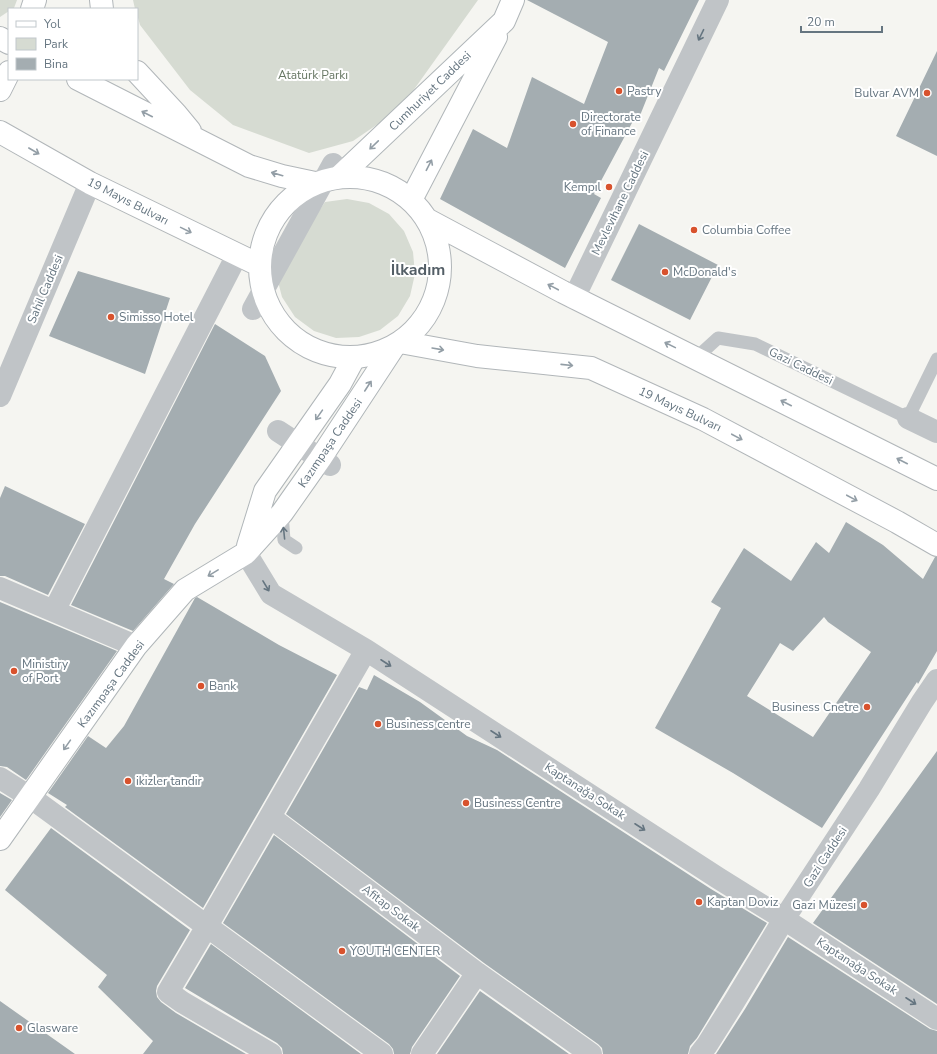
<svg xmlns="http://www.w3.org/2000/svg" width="937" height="1054" viewBox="0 0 937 1054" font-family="'Nunito Sans',sans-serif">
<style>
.green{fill:#d6dbd2}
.building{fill:#a4adb1;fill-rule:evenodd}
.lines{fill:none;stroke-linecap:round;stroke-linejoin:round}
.secondary-casing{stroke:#b0b6b9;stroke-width:24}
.primary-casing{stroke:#b1b6b9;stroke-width:24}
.lane{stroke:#c0c4c7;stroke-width:13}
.street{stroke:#c0c4c7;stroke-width:22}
.secondary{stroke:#fff;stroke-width:22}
.primary{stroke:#fff;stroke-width:22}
.oneway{stroke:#657580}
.oneway2{stroke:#939ea6}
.poi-dot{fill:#d8522d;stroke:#fff;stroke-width:1.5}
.labels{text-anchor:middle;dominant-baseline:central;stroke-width:4;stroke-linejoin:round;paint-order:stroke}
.park-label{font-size:12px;fill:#687864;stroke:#fff}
.street-label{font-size:12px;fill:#657580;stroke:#fff}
.poi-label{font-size:12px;fill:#657580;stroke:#fff;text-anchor:start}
.district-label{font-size:16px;font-weight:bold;fill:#535e66;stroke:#fff}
</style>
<rect width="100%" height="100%" fill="#f5f5f1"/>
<path class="green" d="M0 0H17L14 8 9 9V11L0 17Z
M133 0H478L400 109 353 141 309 153 233 125 190 90 140 25 137 14V9H135Z
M347 199 369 203 389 214 404 231 413 252 415 274 410 296 398 316 380 330 359 337 336 338 314 331 295 317 282 297 276 274 325 202Z"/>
<path class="building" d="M527 0H699L664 71 659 68 637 123 633 121 594 194 601 198 565 268 440 199 473 129 507 148 532 77 584 104 608 42Z
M937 51V156L896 136Z
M639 224 718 265 690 320 611 280Z
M78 271 170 298 145 374 49 336Z
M215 324 265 356 281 391 195 524 164 579 174 584 133 631 71 605Z
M5 486 85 524 48 595 5 576H0V498Z
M846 522 883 545 923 579 935 557H937V651L918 684 917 682 822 828 733 773 655 728 721 608 711 602 744 548 791 581 816 542 829 553ZM824 617 828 622 871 652 813 737 747 696 780 643 793 651Z
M197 597 279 645 337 675 203 908 65 807 67 805 48 793 88 736 106 748 124 726 195 598Z
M0 602 117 651 26 780 7 767 0 766Z
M374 675 420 702 467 736 497 750 711 889 767 923 723 995 697 1038 690 1046 688 1054H603L602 1048 598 1044 484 963 286 814 359 687 367 690Z
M937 751V1004L813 923Z
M0 793 12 800 0 817Z
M51 828 190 930 157 986 156 991 157 997 161 1002 176 1013 246 1054H143L153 1041 98 987 107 975 5 890Z
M274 835 460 976 412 1047 410 1054H394L393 1049 389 1044 223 923Z
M788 937 930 1029 937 1031V1054H716L745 1009Z
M211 944 361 1054H283L282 1048 277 1043 185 988Z
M480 991 569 1054H437Z
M0 1001 75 1054H0Z"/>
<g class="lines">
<g class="secondary-casing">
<path id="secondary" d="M339 177 504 21 513 0
M411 200 496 37
M248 546 265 491 340 384 354 358
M0 839 136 646 185 590 246 553 282 513 320 459 393 348"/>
</g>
<g class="primary-casing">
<path id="primary" d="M101 0 102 9
M32 9 35 0
M0 38 9 43
M137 72 176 114 190 131
M78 79 249 166 282 176 315 183
M0 90 9 72
M0 132 90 183 259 265
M260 267a90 90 0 1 1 180 0a90 90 0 1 1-180 0Z
M428 220 563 292 937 479
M400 342 477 356 591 368 703 419 897 522 937 545"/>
</g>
<path class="lane" d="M696 358 718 338 755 344 908 418 937 359
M282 513 284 540 296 548"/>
<path class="street" d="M574 298 718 0
M253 309 333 164
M0 396 90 183
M908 418 937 432
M278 431 330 465
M246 553 271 594 366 650 718 878 784 919 937 1019
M0 588 136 646
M54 611 237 255
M0 778 30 797 382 1054
M270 817 477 973 591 1054
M271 1054 182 1002 168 992 207 926 366 650
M422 1054 477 973
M700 1054 707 1045 734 1002 784 919 869 789 922 702 937 680"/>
<use href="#secondary" class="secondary"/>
<use href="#primary" class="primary"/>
</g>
<defs><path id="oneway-shaft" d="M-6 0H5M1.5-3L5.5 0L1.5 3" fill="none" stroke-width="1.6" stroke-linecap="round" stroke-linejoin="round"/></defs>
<g class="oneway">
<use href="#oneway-shaft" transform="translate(701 35) rotate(116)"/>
<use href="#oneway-shaft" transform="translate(284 533) rotate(-96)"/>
<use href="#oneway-shaft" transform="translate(266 586) rotate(59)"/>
<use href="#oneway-shaft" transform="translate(386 663) rotate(33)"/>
<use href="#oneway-shaft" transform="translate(496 734) rotate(33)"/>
<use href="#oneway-shaft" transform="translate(640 827) rotate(33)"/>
<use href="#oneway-shaft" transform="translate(911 1001) rotate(33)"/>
</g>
<g class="oneway2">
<use href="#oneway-shaft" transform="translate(147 114) rotate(-153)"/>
<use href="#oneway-shaft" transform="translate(374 145) rotate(136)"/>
<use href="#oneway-shaft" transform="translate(34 151) rotate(30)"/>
<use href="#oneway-shaft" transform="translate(429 165) rotate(-63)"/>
<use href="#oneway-shaft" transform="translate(277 174) rotate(-164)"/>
<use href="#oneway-shaft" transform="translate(186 230) rotate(26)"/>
<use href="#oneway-shaft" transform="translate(553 287) rotate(-152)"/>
<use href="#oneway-shaft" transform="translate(670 345) rotate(-154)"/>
<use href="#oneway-shaft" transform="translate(438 349) rotate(10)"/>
<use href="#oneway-shaft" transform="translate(567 365) rotate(6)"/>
<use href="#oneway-shaft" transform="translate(368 386) rotate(-57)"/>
<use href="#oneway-shaft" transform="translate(786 403) rotate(-153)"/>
<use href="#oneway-shaft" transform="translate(319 415) rotate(125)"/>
<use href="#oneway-shaft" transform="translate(737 437) rotate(28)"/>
<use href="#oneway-shaft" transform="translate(902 461) rotate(-153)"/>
<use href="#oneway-shaft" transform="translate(852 498) rotate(28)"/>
<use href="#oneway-shaft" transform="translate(213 573) rotate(149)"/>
<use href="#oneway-shaft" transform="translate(67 745) rotate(125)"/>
</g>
<g class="poi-dot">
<circle cx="619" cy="91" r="4"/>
<circle cx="927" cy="93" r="4"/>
<circle cx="573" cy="124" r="4"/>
<circle cx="609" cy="187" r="4"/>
<circle cx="694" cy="230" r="4"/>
<circle cx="665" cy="272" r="4"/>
<circle cx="111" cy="317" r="4"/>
<circle cx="14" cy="671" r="4"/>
<circle cx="201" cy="686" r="4"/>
<circle cx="867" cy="707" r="4"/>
<circle cx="378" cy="724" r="4"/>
<circle cx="128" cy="781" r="4"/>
<circle cx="466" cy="803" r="4"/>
<circle cx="699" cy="902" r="4"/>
<circle cx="864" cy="905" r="4"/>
<circle cx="342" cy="951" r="4"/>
<circle cx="19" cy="1028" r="4"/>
</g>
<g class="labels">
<g class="park-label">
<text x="313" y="75">Atatürk Parkı</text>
</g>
<g class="street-label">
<text transform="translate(430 91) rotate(-44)">Cumhuriyet Caddesi</text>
<text transform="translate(128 201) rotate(27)">19 Mayıs Bulvarı</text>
<text transform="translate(620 203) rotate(-64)">Mevlevihane Caddesi</text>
<text transform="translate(45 289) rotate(-67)">Sahil Caddesi</text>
<text transform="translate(801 366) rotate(26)">Gazi Caddesi</text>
<text transform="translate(680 409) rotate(25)">19 Mayıs Bulvarı</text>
<text transform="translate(330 443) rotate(-56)">Kazımpaşa Caddesi</text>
<text transform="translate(111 684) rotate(-54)">Kazımpaşa Caddesi</text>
<text transform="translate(585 791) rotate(33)">Kaptanağa Sokak</text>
<text transform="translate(825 857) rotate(-57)">Gazi Caddesi</text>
<text transform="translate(391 908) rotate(37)">Afitap Sokak</text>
<text transform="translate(857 966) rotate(33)">Kaptanağa Sokak</text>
</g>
<g class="poi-label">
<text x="627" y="91">Pastry</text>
<text x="919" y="93" text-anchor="end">Bulvar AVM</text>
<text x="581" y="117">Directorate<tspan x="581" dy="14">of Finance</tspan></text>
<text x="601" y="187" text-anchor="end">Kempıl</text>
<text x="702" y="230">Columbia Coffee</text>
<text x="673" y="272">McDonald's</text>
<text x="119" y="317">Simisso Hotel</text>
<text x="22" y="664">Ministiry<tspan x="22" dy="14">of Port</tspan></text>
<text x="209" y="686">Bank</text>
<text x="859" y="707" text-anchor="end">Business Cnetre</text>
<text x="386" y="724">Business centre</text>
<text x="136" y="781">ikizler tandir</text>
<text x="474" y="803">Business Centre</text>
<text x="707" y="902">Kaptan Doviz</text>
<text x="856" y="905" text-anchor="end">Gazi Müzesi</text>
<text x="350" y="951">YOUTH CENTER</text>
<text x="27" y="1028">Glasware</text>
</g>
<g class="district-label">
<text x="418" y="270">İlkadım</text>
</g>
</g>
<rect x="8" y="8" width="130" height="72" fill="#ffffff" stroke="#c1c8cc"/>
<rect x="16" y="21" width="20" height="6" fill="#ffffff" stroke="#c1c8cc"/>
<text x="44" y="28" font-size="12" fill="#657580">Yol</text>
<rect x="16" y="38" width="20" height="12" fill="#d6dbd2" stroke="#c1c8cc"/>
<text x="44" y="48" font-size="12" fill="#657580">Park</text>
<rect x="16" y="58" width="20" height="12" fill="#a4adb1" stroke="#c1c8cc"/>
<text x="44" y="68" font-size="12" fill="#657580">Bina</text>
<path d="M801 26v6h81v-6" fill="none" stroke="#657580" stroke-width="2"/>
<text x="807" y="26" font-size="12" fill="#657580" stroke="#ffffff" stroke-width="3" paint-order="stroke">20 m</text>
</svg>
